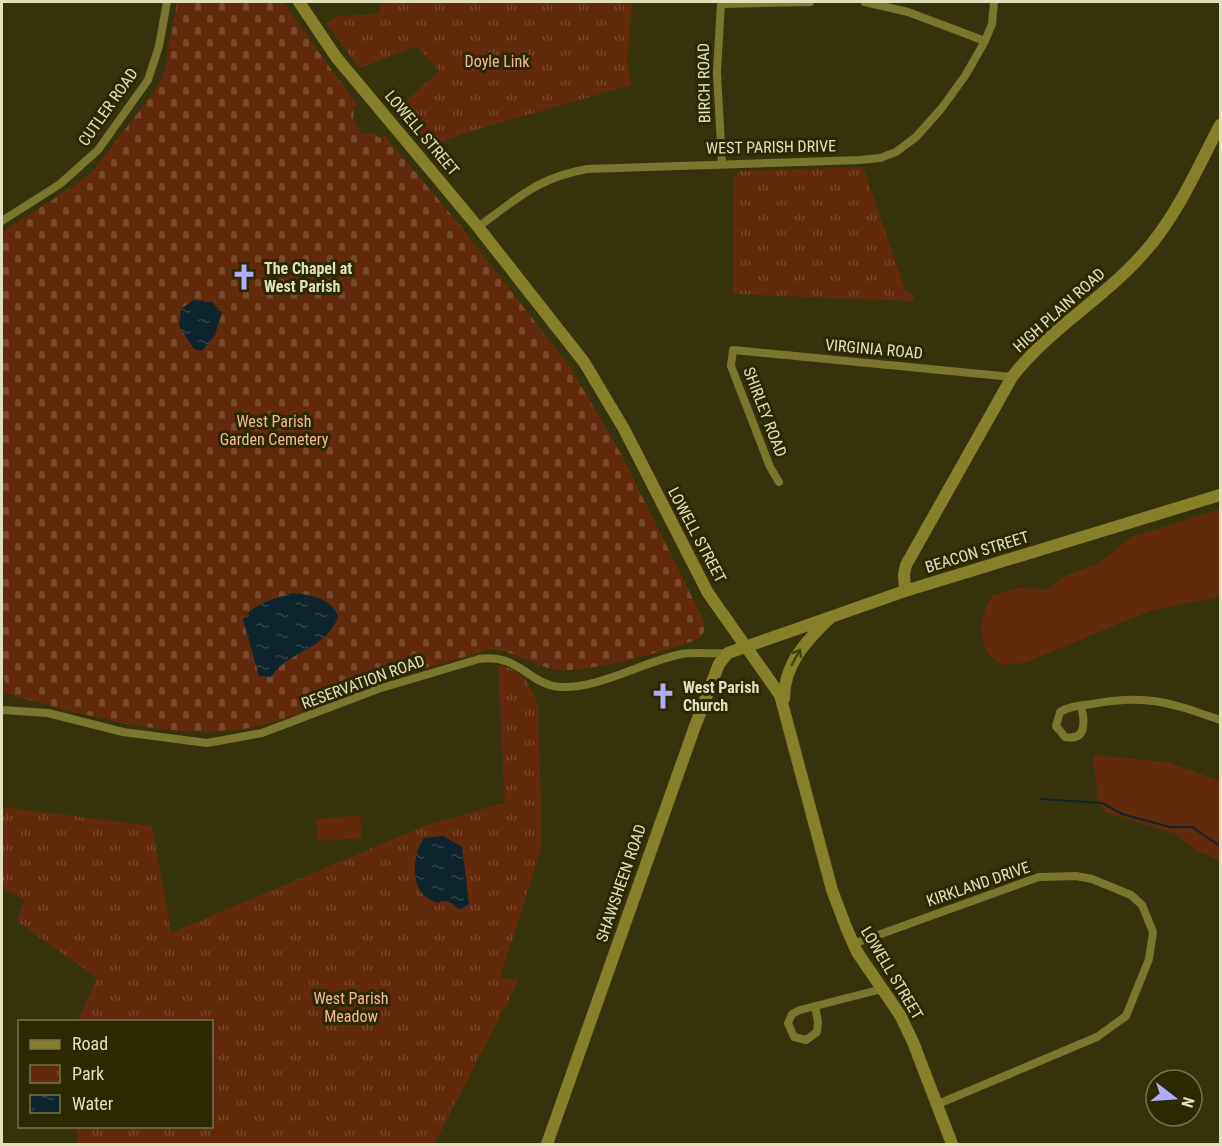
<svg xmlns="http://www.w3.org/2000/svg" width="1222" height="1146" viewBox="0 0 1222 1146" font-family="'Roboto Condensed',sans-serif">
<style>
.grass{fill:#622a0a}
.cemetery{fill:url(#cemetery-stones)}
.park{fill:url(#park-tufts)}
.water{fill:url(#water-ripples)}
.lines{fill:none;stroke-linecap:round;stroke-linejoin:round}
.stream{stroke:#0d242d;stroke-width:2}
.street{stroke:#7b762d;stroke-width:8}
.secondary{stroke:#86802a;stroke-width:12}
.oneway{stroke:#423f0c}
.labels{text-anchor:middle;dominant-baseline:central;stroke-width:6;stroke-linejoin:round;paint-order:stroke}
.park-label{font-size:16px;fill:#f4b89c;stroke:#2c2902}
.street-label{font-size:16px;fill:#e1e0bc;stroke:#2c2902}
.poi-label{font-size:16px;font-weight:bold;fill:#e1e0bc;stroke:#2c2902;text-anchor:start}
</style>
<defs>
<pattern id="cemetery-stones" width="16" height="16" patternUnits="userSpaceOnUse" patternTransform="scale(1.5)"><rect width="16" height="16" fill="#622a0a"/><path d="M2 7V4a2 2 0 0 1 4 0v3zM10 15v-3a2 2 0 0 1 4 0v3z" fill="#78492c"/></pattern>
<pattern id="park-tufts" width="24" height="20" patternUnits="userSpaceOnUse" patternTransform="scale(1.5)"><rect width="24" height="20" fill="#622a0a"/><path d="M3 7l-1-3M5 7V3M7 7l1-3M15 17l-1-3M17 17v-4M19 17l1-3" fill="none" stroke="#78492c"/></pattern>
<pattern id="water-ripples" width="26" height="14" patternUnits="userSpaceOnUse" patternTransform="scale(1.5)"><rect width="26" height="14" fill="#0d242d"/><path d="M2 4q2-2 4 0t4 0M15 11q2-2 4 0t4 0" fill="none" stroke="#30444a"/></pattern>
</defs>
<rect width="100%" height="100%" fill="#36330c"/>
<path class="grass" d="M1220 509V597L1152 610 1024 663 1001 665 986 651C979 632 981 613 992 596L1018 588 1050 589 1064 576 1098 564 1132 537Z
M1093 755 1167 762 1220 781V861L1196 850 1176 834 1104 812 1098 801Z
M360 815 362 838 318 841 316 819Z"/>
<path class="cemetery" d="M177 2H283L357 105 354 107 353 122 363 135 372 133 380 138 384 135 459 224 570 367 621 454 704 621V632L699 638C675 650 576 676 552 669 530 664 514 651 491 649 452 661 412 671 373 685 327 701 284 724 235 730 161 739 73 712 2 692L5 684 2 668V232L83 180 94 170 159 85 165 69Z"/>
<path class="park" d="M379 2H632L627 62 631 85 464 133 428 148 395 111 439 71 417 46 359 68 326 23 340 16 380 14Z
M863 167 905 290 914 296 913 301 733 294V180L740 171Z
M498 665 513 669 526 679 538 704 542 845 500 978 519 980 434 1144H78L77 1127 212 1126V1022L78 1021 97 978 17 921 25 900 2 888V807L152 826 171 933 427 825 505 803Z"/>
<path class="water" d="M193 300 212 302 222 313 215 335 202 351 194 349 179 326 181 309Z
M293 593C311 595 332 598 338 617 325 651 290 649 271 677L259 676 243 620C255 602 274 599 293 593Z
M443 836 462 847 469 904 462 909 457 908C451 901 445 899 437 903 432 900 424 897 421 892 411 877 414 852 424 838Z"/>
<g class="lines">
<path class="stream" d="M1041 799 1102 803 1122 814 1170 827H1192L1220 846"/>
<path class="street" d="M721 2 717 73 722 163
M865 2 908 12 985 41
M721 4 810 2
M2 221 60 184 98 150 148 80 159 46 167 2
M478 227C518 198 537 178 587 169L860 160 880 158 896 152 916 137 941 109 965 76 985 41 992 24 994 2
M779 482 770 467 731 366 733 350 1012 377
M1081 706C1085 721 1087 741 1065 737L1056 726 1060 712C1069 706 1082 705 1092 704 1147 694 1169 702 1220 720
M2 710 48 713 123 732 207 743 262 733 378 689 479 659C519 653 529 685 560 687 599 689 644 661 682 654 696 652 713 654 728 653
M853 944 1039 877 1076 876 1092 879 1131 895 1142 905 1153 932 1149 959 1126 1016 1097 1037 938 1104
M815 1006 818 1022 817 1032 806 1040 794 1037 788 1023 792 1014 800 1010 882 989"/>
<path class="secondary" d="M299 2 336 57 478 227 584 362 624 429 708 593 780 695 832 890 846 927 857 952 900 1015 913 1042 952 1144
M905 591 904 574 906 565 1012 377C1049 329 1102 300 1142 255 1176 218 1197 169 1220 125
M784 699C784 664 806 641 830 618
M547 1144 695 726 719 664 728 653 905 591 1220 495"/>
</g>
<defs><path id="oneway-shaft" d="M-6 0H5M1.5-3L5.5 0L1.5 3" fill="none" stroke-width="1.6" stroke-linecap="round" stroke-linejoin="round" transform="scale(1.5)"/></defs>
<use class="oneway" href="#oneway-shaft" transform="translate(796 657) rotate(-62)"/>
<defs>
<g id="church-bare" transform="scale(2.07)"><path d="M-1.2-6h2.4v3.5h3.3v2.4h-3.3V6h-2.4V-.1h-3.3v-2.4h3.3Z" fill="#b1adfa" stroke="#2c2902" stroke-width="2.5" paint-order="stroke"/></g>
</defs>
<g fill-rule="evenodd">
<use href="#church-bare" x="244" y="277"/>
<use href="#church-bare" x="663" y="696"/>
</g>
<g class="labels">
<g class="park-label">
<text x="497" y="61">Doyle Link</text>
<text x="274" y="421">West Parish<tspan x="274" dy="18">Garden Cemetery</tspan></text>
<text x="351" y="998">West Parish<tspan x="351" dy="18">Meadow</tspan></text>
</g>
<g class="street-label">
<text transform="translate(704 83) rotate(-91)">BIRCH ROAD</text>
<text transform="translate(108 107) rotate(-55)">CUTLER ROAD</text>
<text transform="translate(422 133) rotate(50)">LOWELL STREET</text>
<text transform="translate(771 147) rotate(-1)">WEST PARISH DRIVE</text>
<text transform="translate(1059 310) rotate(-42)">HIGH PLAIN ROAD</text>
<text transform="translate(874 349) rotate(5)">VIRGINIA ROAD</text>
<text transform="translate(765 412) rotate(69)">SHIRLEY ROAD</text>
<text transform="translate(697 535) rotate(62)">LOWELL STREET</text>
<text transform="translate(977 552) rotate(-17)">BEACON STREET</text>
<text transform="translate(363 682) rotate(-20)">RESERVATION ROAD</text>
<text transform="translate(621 883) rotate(-71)">SHAWSHEEN ROAD</text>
<text transform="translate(978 884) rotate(-19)">KIRKLAND DRIVE</text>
<text transform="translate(892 973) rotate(59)">LOWELL STREET</text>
</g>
<g class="poi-label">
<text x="264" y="268">The Chapel at<tspan x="264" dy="18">West Parish</tspan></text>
<text x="683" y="687">West Parish<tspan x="683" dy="18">Church</tspan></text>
</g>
</g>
<rect width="1222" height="1146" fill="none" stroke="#e1e0bc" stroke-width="6"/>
<rect x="18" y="1020" width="195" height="108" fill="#2c2902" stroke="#74724c" stroke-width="1.5"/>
<rect x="30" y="1040" width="30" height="9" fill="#86802a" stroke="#74724c" stroke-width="1.5"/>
<text x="72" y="1050" font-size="18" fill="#e1e0bc">Road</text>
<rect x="30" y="1065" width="30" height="18" fill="url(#park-tufts)" stroke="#74724c" stroke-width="1.5"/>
<text x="72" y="1080" font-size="18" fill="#e1e0bc">Park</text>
<rect x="30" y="1095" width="30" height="18" fill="url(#water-ripples)" stroke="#74724c" stroke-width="1.5"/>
<text x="72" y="1110" font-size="18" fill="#e1e0bc">Water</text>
<g transform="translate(1174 1098) rotate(107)"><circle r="28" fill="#2c2902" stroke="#74724c" stroke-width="1.5"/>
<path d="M0-4.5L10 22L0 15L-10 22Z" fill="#b1adfa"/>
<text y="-9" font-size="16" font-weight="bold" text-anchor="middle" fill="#e1e0bc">N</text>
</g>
</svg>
